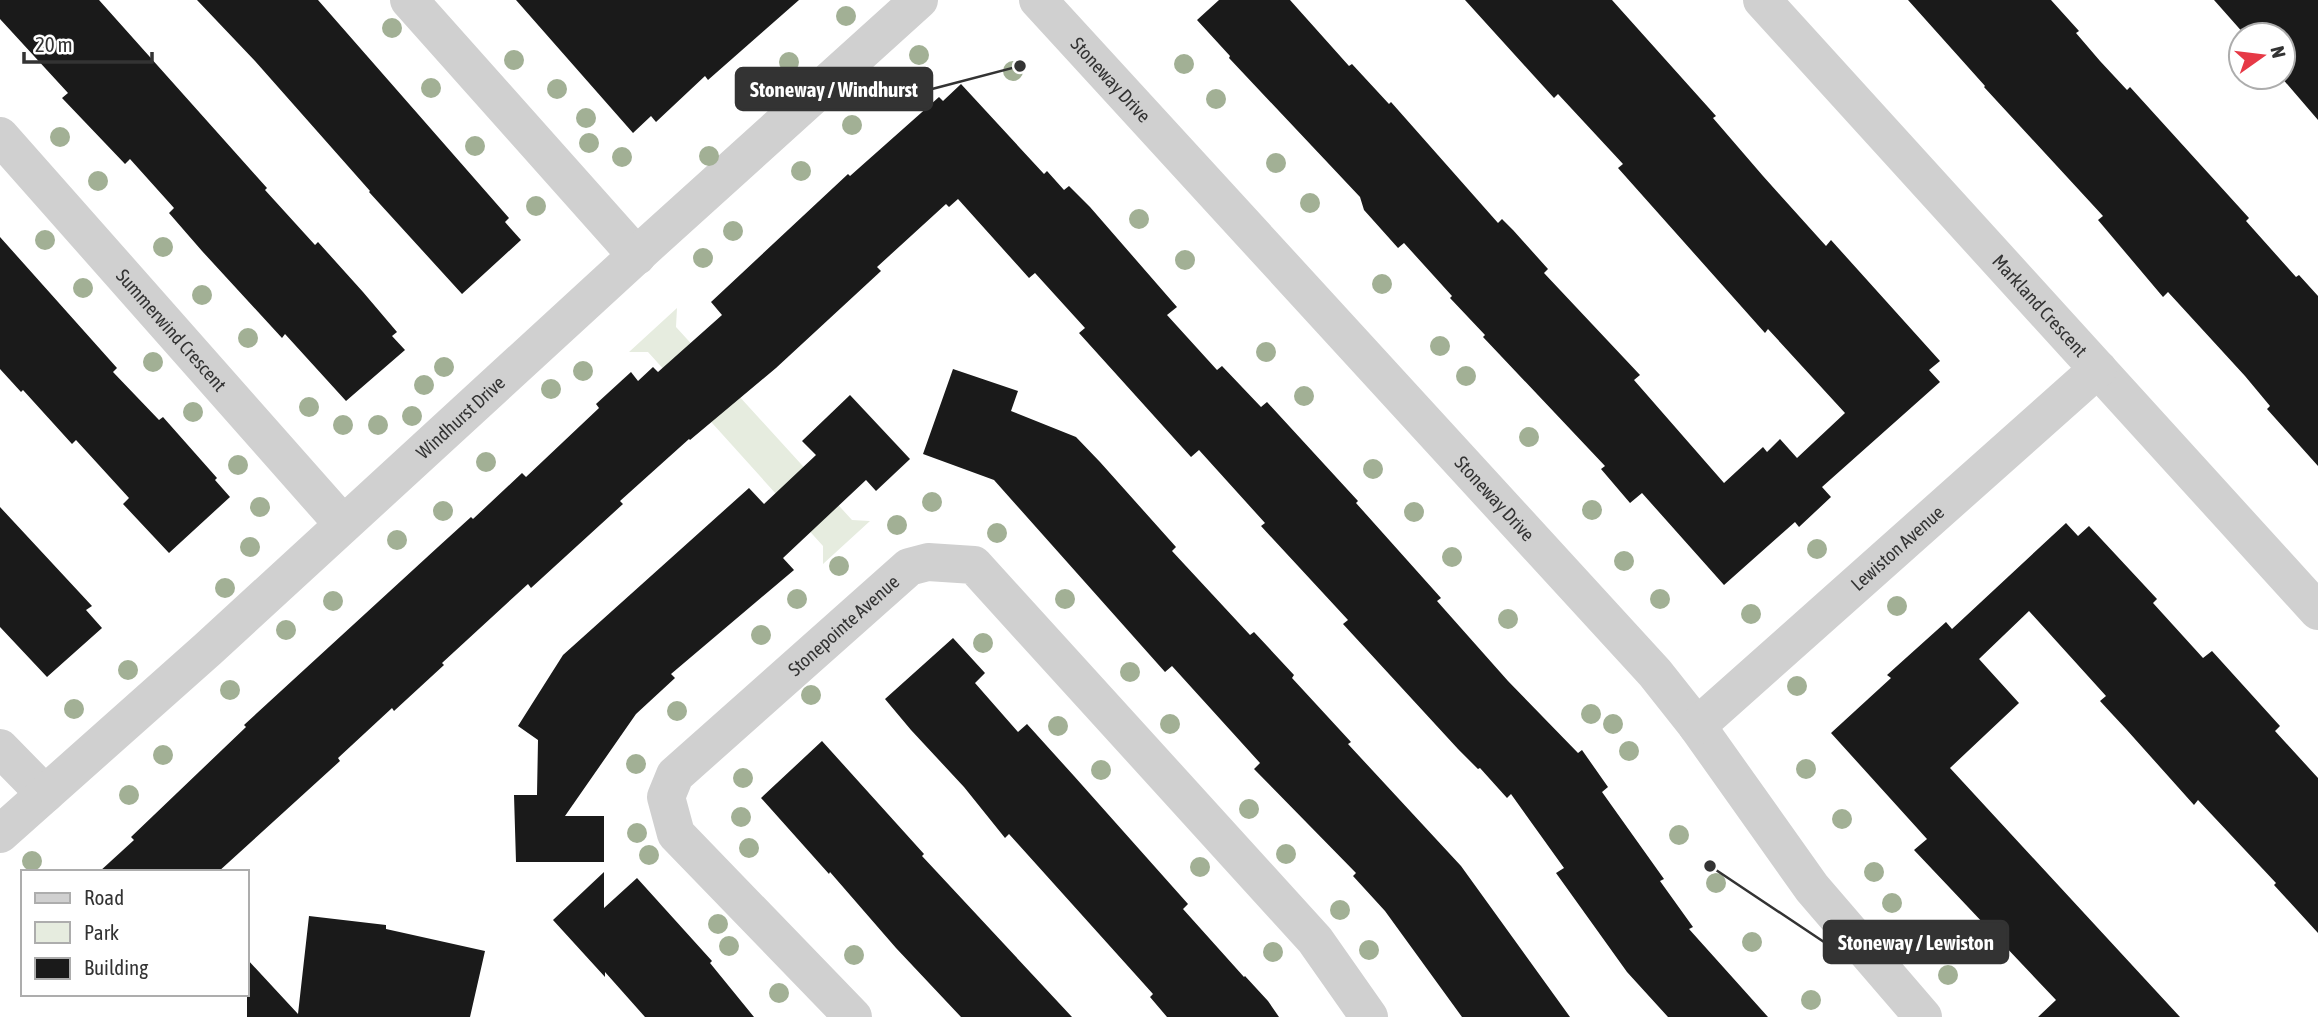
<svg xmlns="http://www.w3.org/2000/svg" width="2318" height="1017" viewBox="0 0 2318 1017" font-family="'Asap Condensed',sans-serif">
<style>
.green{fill:#e6ecdf}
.building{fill:#1a1a1a}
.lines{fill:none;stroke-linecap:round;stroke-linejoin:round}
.minor{stroke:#d0d0d0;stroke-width:38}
.tree{fill:#a2b095}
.labels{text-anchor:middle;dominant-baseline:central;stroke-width:7;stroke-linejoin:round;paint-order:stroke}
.street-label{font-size:19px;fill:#333;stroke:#fff}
.leader{fill:none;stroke:#333;stroke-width:2.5}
.callout-dot{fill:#333;stroke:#fff;stroke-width:2.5}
.callout{fill:#333;stroke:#333;stroke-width:2.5}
.callout-label{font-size:21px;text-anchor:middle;font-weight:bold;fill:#fff}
</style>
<rect width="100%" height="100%" fill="#fff"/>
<path class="green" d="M677 308 676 327 852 520 870 521 823 564V546L648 352H629Z"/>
<path class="building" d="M0 0H99L267 188 265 190 315 245 318 242 363 292 397 332 392 336 405 350 346 401 285 334 282 338 202 251 169 213 174 208 130 159 125 164 62 98 68 93 0 19Z
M197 0H318L509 218 505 222 521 240 462 294 369 192 370 191 255 61Z
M516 0H799L708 80 705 76 656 122 651 116 633 133Z
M1219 0H1290L1349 66 1352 64 1389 104 1391 102 1498 223 1502 219 1513 230 1548 269 1544 273 1640 375 1634 380 1724 483 1763 447 1767 452 1780 439 1797 458 1845 413 1768 329 1765 333 1618 168 1623 164 1558 94 1554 98 1465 0H1612L1716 116 1713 118 1763 176 1826 246 1831 240 1940 361 1929 370 1940 382 1822 487 1831 497 1799 527 1795 522 1724 585 1642 493 1630 503 1601 469 1605 466 1483 337 1485 335 1450 298 1452 296 1404 243 1398 248 1364 210 1360 197 1229 58 1230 56 1197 20Z
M1908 0H2051L2079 31 2076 33 2100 61 2127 90 2130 87 2249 218 2246 221 2296 277 2299 275 2318 296V466L2267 409 2270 406 2245 376 2168 292 2163 297 2098 220 2103 216 1984 87 1985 86Z
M2214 0H2318V120L2281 77H2283V35H2245Z
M961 84 1044 174 1047 171 1064 190 1069 186 1090 207 1177 307 1167 315 1217 370 1222 366 1261 407 1267 402 1358 501 1356 503 1441 598 1437 601 1508 681 1578 753 1582 750 1608 787 1602 792 1664 879 1660 881 1693 927 1689 929 1768 1017H1668L1627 972 1556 873 1564 868 1511 794 1507 798 1480 768 1478 769 1458 749 1343 624 1348 620 1261 526 1265 523 1199 450 1191 457 1079 333 1085 328 1035 273 1029 278 958 199 949 207 946 204 877 267 881 271 776 368 690 440 689 439 620 501 623 504 531 588 528 584 442 663 444 665 394 711 392 708 338 758 340 761 218 872H99L134 840 131 837 246 727 244 725 438 547 471 517 473 519 522 473 526 477 599 408 596 404 631 372 638 381 653 367 658 372 722 315 711 302 848 174 850 176 939 97 943 101Z
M0 237 117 368 113 372 159 420 163 417 217 478 215 480 230 497 169 553 123 504 129 498 76 440 72 444 23 390 21 392 0 369Z
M953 369 1018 391 1011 411 1076 437 1100 462 1176 547 1172 551 1250 635 1254 632 1294 675 1292 678 1351 742 1348 744 1461 866 1570 1017H1462L1385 911 1353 876 1356 873 1254 769 1260 763 1172 666 1165 672 994 480 923 454Z
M850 395 910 459 876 491 866 480 783 558 794 570 671 674 675 678 636 714 565 816H604V862H516L514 795H537L538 740 518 726 563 655 749 488 764 504 816 455 802 441Z
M0 507 92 606 86 610 102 628 47 677 0 627Z
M2066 523 2078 536 2089 526 2157 599 2153 603 2203 658 2212 651 2280 726 2275 731 2318 778V933L2274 885 2276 883 2198 800 2194 805 2126 729 2100 701 2106 696 2029 611 1979 659 2019 703 1950 768 2180 1017H2038L2056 1000 1914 850 1927 839 1831 733 1891 678 1887 675 1946 622 1952 629Z
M953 638 985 673 975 683 1018 732 1027 724 1074 776 1188 904 1183 909 1244 977 1245 976 1268 1001 1279 1017H1167L1150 997 1153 994 1009 834 1005 838 964 787 911 730 885 699Z
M822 741 924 854 922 856 1072 1017H961L896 948 830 872 829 874 761 798Z
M604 872V908L637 878 712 961 710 963 754 1017H645L605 972V977L553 920Z
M309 916 386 925V929L485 951 470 1017H247V959L298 1014Z"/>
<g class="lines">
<g class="minor">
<path d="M409 0 637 256"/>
<path id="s1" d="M1038 0 1655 673 1697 726 1812 888 1923 1017"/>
<path id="s2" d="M1762 0 2318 611"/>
<path id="s3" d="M0 136 343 524"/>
<path id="s4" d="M1697 726 2098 369"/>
<path d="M0 748 45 794"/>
<path id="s5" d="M0 834 208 649 649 244 919 0"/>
<path id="s6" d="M853 1017 676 834 666 797 675 775 909 567 928 562 974 565 1315 940 1369 1017"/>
</g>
</g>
<g class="tree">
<circle cx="846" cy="16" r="10"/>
<circle cx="392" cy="28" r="10"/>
<circle cx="919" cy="55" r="10"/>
<circle cx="514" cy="60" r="10"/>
<circle cx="789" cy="62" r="10"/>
<circle cx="1184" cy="64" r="10"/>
<circle cx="1013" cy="71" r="10"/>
<circle cx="431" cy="88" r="10"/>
<circle cx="557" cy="89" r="10"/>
<circle cx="1216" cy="99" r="10"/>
<circle cx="586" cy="118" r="10"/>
<circle cx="852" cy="125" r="10"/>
<circle cx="60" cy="137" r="10"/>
<circle cx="589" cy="143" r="10"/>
<circle cx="475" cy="146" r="10"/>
<circle cx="709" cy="156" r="10"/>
<circle cx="622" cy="157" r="10"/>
<circle cx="1276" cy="163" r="10"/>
<circle cx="801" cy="171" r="10"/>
<circle cx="98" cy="181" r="10"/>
<circle cx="1310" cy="203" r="10"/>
<circle cx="536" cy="206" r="10"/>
<circle cx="1139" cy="219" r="10"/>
<circle cx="733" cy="231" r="10"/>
<circle cx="45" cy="240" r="10"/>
<circle cx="163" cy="247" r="10"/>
<circle cx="703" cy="258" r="10"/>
<circle cx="1185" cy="260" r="10"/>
<circle cx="1382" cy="284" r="10"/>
<circle cx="83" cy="288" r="10"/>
<circle cx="202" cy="295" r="10"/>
<circle cx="248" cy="338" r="10"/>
<circle cx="1440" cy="346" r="10"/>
<circle cx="1266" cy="352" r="10"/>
<circle cx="153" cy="362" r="10"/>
<circle cx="444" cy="367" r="10"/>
<circle cx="583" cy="371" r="10"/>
<circle cx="1466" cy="376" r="10"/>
<circle cx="424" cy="385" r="10"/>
<circle cx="551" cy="389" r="10"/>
<circle cx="1304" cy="396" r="10"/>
<circle cx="309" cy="407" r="10"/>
<circle cx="193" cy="412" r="10"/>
<circle cx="412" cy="416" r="10"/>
<circle cx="343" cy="425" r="10"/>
<circle cx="378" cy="425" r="10"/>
<circle cx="1529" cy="437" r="10"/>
<circle cx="486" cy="462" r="10"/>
<circle cx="238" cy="465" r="10"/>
<circle cx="1373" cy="469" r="10"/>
<circle cx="932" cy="502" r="10"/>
<circle cx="260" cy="507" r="10"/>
<circle cx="1592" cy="510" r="10"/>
<circle cx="443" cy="511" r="10"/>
<circle cx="1414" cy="512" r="10"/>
<circle cx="897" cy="525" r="10"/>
<circle cx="997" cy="533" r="10"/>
<circle cx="397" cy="540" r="10"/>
<circle cx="250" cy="547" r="10"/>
<circle cx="1817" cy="549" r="10"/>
<circle cx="1452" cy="557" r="10"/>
<circle cx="1624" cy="561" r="10"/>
<circle cx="839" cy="566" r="10"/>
<circle cx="225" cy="588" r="10"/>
<circle cx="797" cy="599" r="10"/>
<circle cx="1065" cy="599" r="10"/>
<circle cx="1660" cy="599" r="10"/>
<circle cx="333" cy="601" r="10"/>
<circle cx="1897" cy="606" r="10"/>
<circle cx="1751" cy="614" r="10"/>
<circle cx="1508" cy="619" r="10"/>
<circle cx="286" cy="630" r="10"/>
<circle cx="761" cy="635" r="10"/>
<circle cx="983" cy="643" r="10"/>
<circle cx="128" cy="670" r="10"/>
<circle cx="1130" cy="672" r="10"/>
<circle cx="1797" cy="686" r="10"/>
<circle cx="230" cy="690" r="10"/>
<circle cx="811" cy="695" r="10"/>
<circle cx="74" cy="709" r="10"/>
<circle cx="677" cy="711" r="10"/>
<circle cx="1591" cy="714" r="10"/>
<circle cx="1170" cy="724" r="10"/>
<circle cx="1613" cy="724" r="10"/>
<circle cx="1058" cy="726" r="10"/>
<circle cx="1629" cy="751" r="10"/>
<circle cx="163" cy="755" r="10"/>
<circle cx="636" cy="764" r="10"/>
<circle cx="1806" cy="769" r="10"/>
<circle cx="1101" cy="770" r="10"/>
<circle cx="743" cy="778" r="10"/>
<circle cx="129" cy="795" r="10"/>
<circle cx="1249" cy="809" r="10"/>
<circle cx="741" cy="817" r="10"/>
<circle cx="1842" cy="819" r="10"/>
<circle cx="637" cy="833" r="10"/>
<circle cx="1679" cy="835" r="10"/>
<circle cx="749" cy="848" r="10"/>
<circle cx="1286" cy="854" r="10"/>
<circle cx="649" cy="855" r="10"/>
<circle cx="32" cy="861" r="10"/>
<circle cx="1200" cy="867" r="10"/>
<circle cx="1874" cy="872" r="10"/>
<circle cx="1716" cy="883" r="10"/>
<circle cx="1892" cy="903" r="10"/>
<circle cx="1340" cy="910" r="10"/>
<circle cx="718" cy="924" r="10"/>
<circle cx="1752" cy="942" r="10"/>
<circle cx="729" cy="946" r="10"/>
<circle cx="1369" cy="950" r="10"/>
<circle cx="1273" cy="952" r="10"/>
<circle cx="854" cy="955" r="10"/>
<circle cx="1948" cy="975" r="10"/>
<circle cx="779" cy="993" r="10"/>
<circle cx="1811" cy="1000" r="10"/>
</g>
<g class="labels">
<g class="street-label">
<text stroke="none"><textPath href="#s1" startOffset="108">Stoneway Drive</textPath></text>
<text stroke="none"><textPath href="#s2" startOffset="413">Markland Crescent</textPath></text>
<text stroke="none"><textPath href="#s3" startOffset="259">Summerwind Crescent</textPath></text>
<text stroke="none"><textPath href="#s5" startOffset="621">Windhurst Drive</textPath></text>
<text stroke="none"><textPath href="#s1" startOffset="676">Stoneway Drive</textPath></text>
<text stroke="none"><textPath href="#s4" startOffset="268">Lewiston Avenue</textPath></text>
<text stroke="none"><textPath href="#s6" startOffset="542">Stonepointe Avenue</textPath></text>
</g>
</g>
<path class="leader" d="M1020 66L932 89M1710 866L1824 942"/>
<g class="callout-dot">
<circle cx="1020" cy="66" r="7"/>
<circle cx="1710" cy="866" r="7"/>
</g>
<g class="callout">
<rect x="736" y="68" width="196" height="42" rx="7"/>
<rect x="1824" y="921" width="184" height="42" rx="7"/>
</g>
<g class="callout-label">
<text x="834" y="97">Stoneway / Windhurst</text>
<text x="1916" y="950">Stoneway / Lewiston</text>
</g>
<rect x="21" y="870" width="228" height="126" fill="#ffffff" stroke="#adadad" stroke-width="2"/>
<rect x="35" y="893" width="35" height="10" fill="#d0d0d0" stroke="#adadad" stroke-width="2"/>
<text x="84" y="905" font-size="21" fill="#333333">Road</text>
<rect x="35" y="922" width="35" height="21" fill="#e6ecdf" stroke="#adadad" stroke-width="2"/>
<text x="84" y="940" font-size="21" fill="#333333">Park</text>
<rect x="35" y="958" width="35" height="21" fill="#1a1a1a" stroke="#adadad" stroke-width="2"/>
<text x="84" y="975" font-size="21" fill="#333333">Building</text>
<g transform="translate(2262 56) rotate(76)"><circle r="33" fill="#ffffff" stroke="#adadad" stroke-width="2"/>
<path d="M0-5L12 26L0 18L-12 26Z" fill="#e63946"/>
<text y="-10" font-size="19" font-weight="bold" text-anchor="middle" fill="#333333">N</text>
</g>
<path d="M24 52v10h128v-10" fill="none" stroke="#333333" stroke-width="3.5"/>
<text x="35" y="52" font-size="21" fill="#333333" stroke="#ffffff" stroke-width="5" paint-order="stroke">20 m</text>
</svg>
